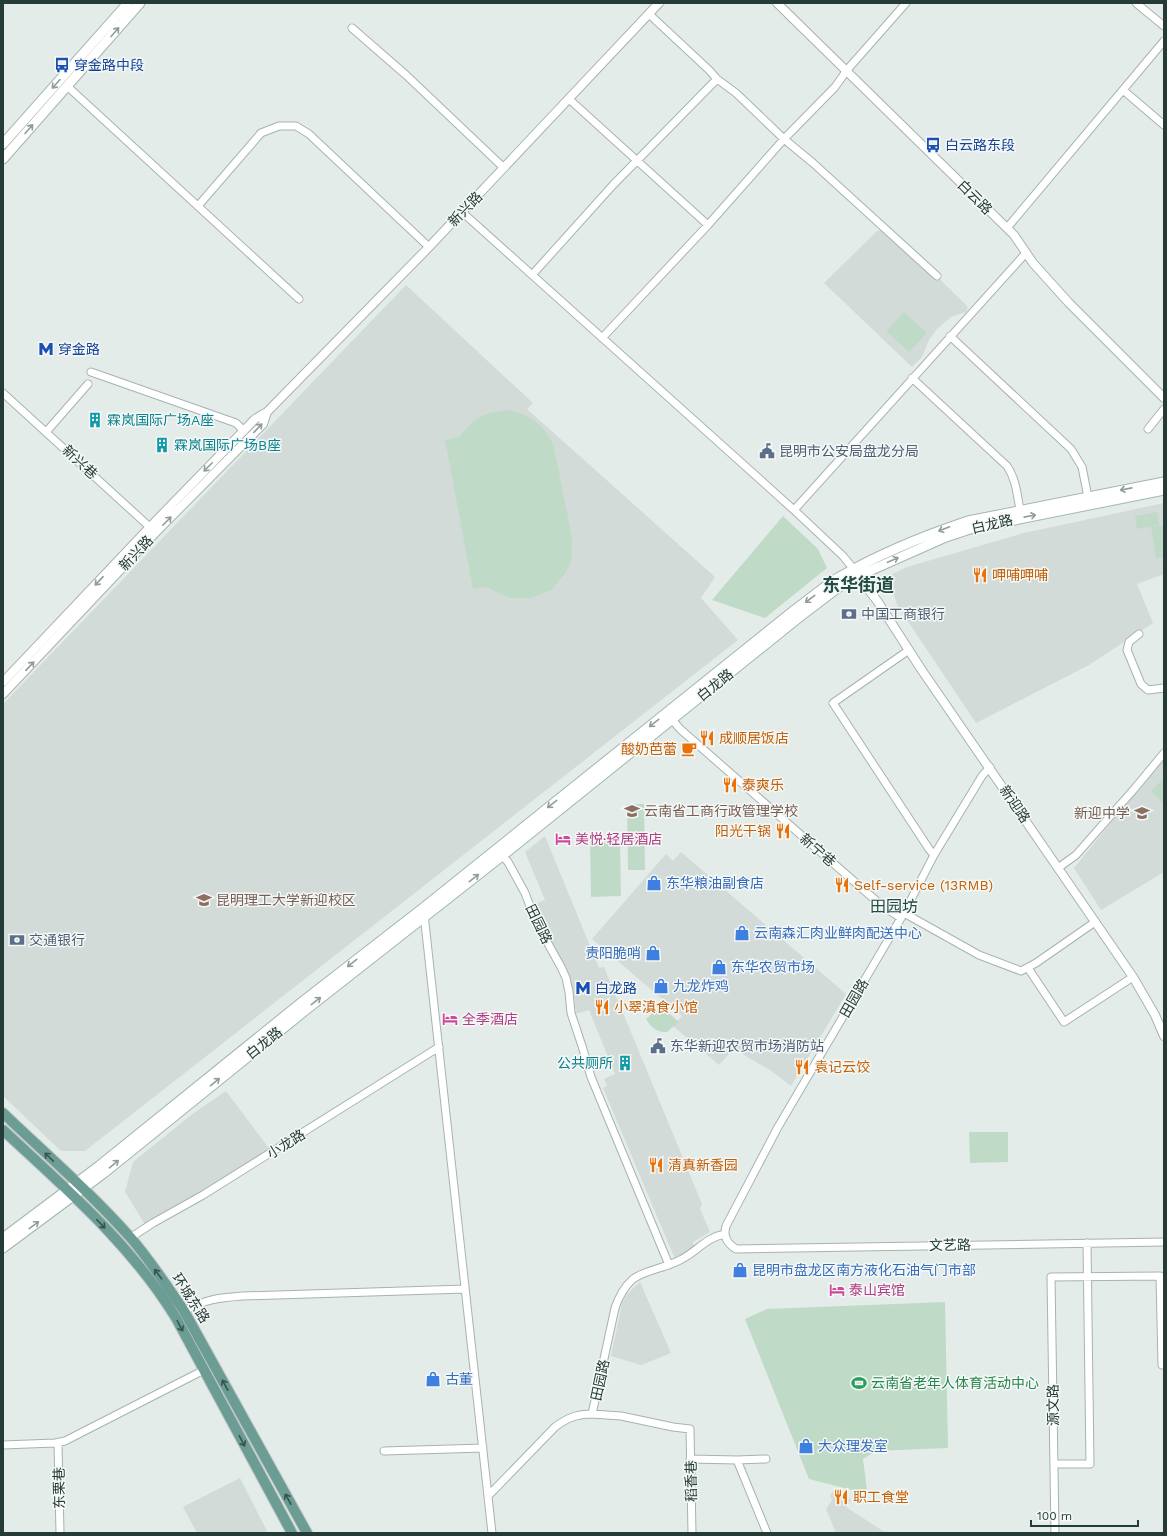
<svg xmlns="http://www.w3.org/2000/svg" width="1167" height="1536" viewBox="0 0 1167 1536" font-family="'Work Sans','Noto Sans SC',sans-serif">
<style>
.built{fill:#d2dbd8}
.green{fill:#bfdbc8}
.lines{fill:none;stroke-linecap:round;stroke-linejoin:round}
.minor-casing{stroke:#a7b3b0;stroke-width:9}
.tertiary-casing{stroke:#a7b3b0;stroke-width:10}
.secondary-casing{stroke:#a3b6b1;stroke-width:11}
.primary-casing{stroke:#c2c8c7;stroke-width:12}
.minor{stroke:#fff;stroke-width:7}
.tertiary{stroke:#fff;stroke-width:8}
.secondary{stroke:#fff;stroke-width:9}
.primary{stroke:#6c9d94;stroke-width:10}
.oneway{stroke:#929d9b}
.oneway2{stroke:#37544e}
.labels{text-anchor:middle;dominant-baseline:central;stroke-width:3;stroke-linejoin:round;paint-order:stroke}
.transit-label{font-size:14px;fill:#164399;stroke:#f4f8f6;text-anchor:start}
.street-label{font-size:14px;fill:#253b37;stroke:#f4f8f6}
.culture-label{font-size:14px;fill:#0d838f;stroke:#f4f8f6;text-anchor:start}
.service-label{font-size:14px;fill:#4e5e75;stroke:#f4f8f6;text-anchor:start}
.food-label{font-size:14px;fill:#c56008;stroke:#f4f8f6;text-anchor:start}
.education-label{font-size:14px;fill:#785e54;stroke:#f4f8f6;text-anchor:start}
.hotel-label{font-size:14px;fill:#b23c85;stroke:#f4f8f6;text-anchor:start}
.shop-label{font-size:14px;fill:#366cbe;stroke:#f4f8f6;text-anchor:start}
.leisure-label{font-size:14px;fill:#27864d;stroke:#f4f8f6;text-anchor:start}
.quarter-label{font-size:16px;fill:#234c45;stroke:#f4f8f6}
.district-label{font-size:18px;font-weight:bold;fill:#234c45;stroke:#f4f8f6}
</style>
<rect width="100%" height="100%" fill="#e4ece9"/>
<path class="built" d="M890 230 968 307 966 312 951 317 937 329 929 340 922 357 912 367 824 283 877 231Z
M406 285 533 403 527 409 715 577 701 598 738 640 85 1151H61L3 1096V704Z
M1164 503V574L1137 584 1153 623 1089 665 976 723 897 605 888 576 907 567 1024 533Z
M1164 757V872L1101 910 1074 868Z
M545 836 599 968 604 967 702 1204 700 1209 710 1232 693 1242 694 1246 675 1259 603 1088 607 1086 604 1079 615 1074 589 1010 576 1014 574 996 535 904 545 900 525 852Z
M681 852 846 994 791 1086 770 1070 747 1057 735 1047 719 1065 673 1026 682 1016 592 939 666 854 673 861Z
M226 1091 271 1151 146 1226 125 1192 133 1162 195 1112Z
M640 1282 671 1353 641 1365 611 1356 622 1303 627 1294Z
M240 1478 268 1533H197L183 1507Z
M835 1488 851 1500 846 1507 886 1533H836L826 1509 832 1500 830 1496Z"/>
<path class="green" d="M904 312 927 333 909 352 886 331Z
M507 410C530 413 546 426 554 447L572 537 571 561 565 574 551 590 531 598H510L496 592 487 587 473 589 445 440 459 437 473 421 486 414Z
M1157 512 1159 525 1137 529 1135 516Z
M783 516 818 549 827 568 765 618 712 600Z
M1164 525V557L1156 558 1151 527Z
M1164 778V804L1151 791Z
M627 804H644L645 870H628Z
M590 839H620L621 896 591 897Z
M661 1006 679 1022 667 1032C657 1033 651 1027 646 1019Z
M969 1132H1008V1162L970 1163Z
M945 1302 948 1448 876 1451 863 1459 867 1490 856 1491 809 1479 745 1319 767 1309Z"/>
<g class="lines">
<g class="minor-casing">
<path id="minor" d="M1136 3 1164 26
M649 14 709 70 717 79 736 93 784 139 813 163 937 276
M352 28 406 75 504 168
M67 86 299 299
M1123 90 1164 125
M569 99 708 225
M198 206 261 133 279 126H296L309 134 429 247
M462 212 794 510 843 556 856 572
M1007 228 1164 41
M532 275 613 185 717 79
M950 336 1071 449 1082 467 1088 497
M602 338 708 225 784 139 835 87 847 70 906 3
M91 372 236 423 244 431
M912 378 1007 466C1016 479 1017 494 1020 510
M3 393 153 530
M1148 429 1164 409
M47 431 88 384
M794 510 1026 253
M1139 634 1129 642 1127 650 1141 684 1148 690 1164 688
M909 650 833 703 929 849 934 855
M669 716 680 729 881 905 901 918
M990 767 982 776 934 855 904 913 778 1127 726 1226C723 1237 727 1243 736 1249L1164 1242
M502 856 508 862 525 893 536 922 561 967 566 978 569 992 571 1013 582 1046 591 1077 669 1265
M1058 868 1076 855 1135 788 1164 753
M904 913 979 955 1021 971 1036 963 1095 922
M424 914 492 1533
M1028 968 1064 1022 1133 977
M130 1238 153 1223 203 1195 439 1047
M184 1311C205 1299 219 1298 243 1296L465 1289
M592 1414 621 1416 673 1427 690 1429 692 1533
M58 1443 60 1533
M3 1445 55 1443 65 1441 204 1370
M384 1451 483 1448
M690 1459 737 1460 766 1459
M737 1460 767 1533
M1054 1464H1090L1087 1243
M489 1495 555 1427C567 1418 577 1414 592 1414L615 1308C619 1296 624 1287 633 1279 645 1270 669 1267 682 1259 697 1251 707 1237 725 1234
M1055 1533 1051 1277 1160 1276 1162 1365"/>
</g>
<g class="tertiary-casing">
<path id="tertiary" d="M777 3 1014 235 1033 263 1069 303 1164 398
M858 576 878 602 921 669 1133 977 1155 1015 1164 1036
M3 682 150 527 255 419 267 412 429 247 659 3
M3 694 156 532 263 424 267 412"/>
</g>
<g class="secondary-casing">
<path id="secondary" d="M3 144 128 3
M3 159 140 3
M3 1238 99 1166 302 1002 423 908 792 612C807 601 821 589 836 579 877 555 923 536 968 521L1164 482
M3 1248 104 1173 307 1009 502 856 797 619 839 587 858 576 946 537 970 529 1164 490"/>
</g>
<g class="primary-casing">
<path id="primary" d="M3 1113C46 1154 91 1193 130 1237 150 1260 167 1286 184 1311L307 1533
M3 1130C65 1188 131 1244 176 1318L292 1533"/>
</g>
<use href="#minor" class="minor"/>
<use href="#tertiary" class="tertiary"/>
<use href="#secondary" class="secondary"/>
<use href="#primary" class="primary"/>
</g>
<defs><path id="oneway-shaft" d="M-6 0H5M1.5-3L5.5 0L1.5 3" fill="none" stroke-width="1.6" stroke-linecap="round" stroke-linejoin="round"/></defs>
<g class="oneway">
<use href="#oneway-shaft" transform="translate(115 32) rotate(-49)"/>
<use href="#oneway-shaft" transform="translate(56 84) rotate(132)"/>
<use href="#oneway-shaft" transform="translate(29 129) rotate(-49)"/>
<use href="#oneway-shaft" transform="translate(258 428) rotate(-47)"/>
<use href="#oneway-shaft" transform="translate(208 467) rotate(135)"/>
<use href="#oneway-shaft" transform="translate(1126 489) rotate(169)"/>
<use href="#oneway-shaft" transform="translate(1030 516) rotate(-11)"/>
<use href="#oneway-shaft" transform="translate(167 521) rotate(-45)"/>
<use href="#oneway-shaft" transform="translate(944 529) rotate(159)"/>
<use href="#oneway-shaft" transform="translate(893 560) rotate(-23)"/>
<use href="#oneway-shaft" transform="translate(99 581) rotate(133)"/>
<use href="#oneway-shaft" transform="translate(810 599) rotate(143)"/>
<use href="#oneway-shaft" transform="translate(30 666) rotate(-47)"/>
<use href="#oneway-shaft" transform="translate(654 723) rotate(142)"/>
<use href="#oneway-shaft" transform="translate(552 804) rotate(142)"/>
<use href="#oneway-shaft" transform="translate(474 878) rotate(-38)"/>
<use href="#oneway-shaft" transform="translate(352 963) rotate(142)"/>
<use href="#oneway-shaft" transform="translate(316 1001) rotate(-38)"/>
<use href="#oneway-shaft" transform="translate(215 1082) rotate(-39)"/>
<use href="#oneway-shaft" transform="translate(114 1164) rotate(-40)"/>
<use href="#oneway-shaft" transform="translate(34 1225) rotate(-36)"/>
</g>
<g class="oneway2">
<use href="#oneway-shaft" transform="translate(49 1157) rotate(-136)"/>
<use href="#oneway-shaft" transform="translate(101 1224) rotate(46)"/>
<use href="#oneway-shaft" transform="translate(158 1274) rotate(-127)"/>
<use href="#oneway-shaft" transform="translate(180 1326) rotate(62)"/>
<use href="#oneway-shaft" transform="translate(225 1385) rotate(-119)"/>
<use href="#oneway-shaft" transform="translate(242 1441) rotate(62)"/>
<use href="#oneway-shaft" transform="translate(288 1499) rotate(-119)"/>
</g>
<defs>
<g id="bus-bare" transform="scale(1.2)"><path d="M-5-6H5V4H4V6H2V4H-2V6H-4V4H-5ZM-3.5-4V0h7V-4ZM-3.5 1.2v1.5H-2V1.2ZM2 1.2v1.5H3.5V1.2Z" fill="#1a4fb4" stroke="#f4f8f6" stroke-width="2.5" paint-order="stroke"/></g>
<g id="metro-bare" transform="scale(1.2)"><path d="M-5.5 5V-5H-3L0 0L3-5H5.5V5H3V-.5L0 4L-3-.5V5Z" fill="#1a4fb4" stroke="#f4f8f6" stroke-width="2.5" paint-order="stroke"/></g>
<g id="building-bare" transform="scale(1.2)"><path d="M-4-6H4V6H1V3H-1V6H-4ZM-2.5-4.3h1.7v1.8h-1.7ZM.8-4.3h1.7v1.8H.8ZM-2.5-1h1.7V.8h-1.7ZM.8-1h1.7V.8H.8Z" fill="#0f9aa8" stroke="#f4f8f6" stroke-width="2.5" paint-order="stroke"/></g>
<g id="civic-bare" transform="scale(1.2)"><path d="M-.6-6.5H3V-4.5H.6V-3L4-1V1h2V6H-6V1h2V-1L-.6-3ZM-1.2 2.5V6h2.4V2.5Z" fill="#5c6f8a" stroke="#f4f8f6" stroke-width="2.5" paint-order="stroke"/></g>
<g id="restaurant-bare" transform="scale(1.2)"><path d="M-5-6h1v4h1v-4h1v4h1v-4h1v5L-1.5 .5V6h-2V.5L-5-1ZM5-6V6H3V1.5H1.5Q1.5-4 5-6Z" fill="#e8710a" stroke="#f4f8f6" stroke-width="2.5" paint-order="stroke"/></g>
<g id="bank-bare" transform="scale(1.2)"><path d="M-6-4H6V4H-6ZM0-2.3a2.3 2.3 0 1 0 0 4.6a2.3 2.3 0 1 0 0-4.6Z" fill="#5c6f8a" stroke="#f4f8f6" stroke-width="2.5" paint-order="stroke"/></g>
<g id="cafe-bare" transform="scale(1.2)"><path d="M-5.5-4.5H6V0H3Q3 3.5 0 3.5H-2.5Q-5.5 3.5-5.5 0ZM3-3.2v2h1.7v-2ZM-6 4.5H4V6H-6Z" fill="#e8710a" stroke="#f4f8f6" stroke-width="2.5" paint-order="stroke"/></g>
<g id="school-bare" transform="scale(1.2)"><path d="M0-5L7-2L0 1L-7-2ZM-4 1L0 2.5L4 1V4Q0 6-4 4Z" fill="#8d6e63" stroke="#f4f8f6" stroke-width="2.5" paint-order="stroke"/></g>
<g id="hotel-bare" transform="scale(1.2)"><path d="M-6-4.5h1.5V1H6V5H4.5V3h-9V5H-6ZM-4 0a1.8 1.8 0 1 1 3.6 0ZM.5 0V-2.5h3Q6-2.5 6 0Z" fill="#d1479c" stroke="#f4f8f6" stroke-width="2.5" paint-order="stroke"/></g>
<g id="shop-bare" transform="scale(1.2)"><path d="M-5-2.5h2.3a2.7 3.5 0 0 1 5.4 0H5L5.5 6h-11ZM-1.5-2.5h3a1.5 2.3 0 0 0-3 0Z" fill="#3f7fe0" stroke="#f4f8f6" stroke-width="2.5" paint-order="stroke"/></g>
<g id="university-bare" transform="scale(1.2)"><path d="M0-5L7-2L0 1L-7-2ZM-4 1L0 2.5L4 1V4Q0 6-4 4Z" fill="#8d6e63" stroke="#f4f8f6" stroke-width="2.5" paint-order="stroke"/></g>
<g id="stadium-bare" transform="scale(1.2)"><path d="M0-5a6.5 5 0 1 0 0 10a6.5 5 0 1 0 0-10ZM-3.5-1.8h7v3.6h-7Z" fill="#2e9e5b" stroke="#f4f8f6" stroke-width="2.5" paint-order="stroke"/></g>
</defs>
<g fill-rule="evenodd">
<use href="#bus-bare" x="62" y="65"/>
<use href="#bus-bare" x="933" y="145"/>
<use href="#metro-bare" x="46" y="349"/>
<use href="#building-bare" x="95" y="420"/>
<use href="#building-bare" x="162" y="445"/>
<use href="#civic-bare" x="767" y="451"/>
<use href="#restaurant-bare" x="980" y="575"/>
<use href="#bank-bare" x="849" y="614"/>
<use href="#restaurant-bare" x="707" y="738"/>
<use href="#cafe-bare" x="689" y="749"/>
<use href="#restaurant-bare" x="730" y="785"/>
<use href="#school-bare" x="632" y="811"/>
<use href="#school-bare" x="1142" y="813"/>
<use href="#restaurant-bare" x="783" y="831"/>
<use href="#hotel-bare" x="563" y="839"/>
<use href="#shop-bare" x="654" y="883"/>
<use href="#restaurant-bare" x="842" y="885"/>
<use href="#university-bare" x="204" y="900"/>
<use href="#shop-bare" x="742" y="933"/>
<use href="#bank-bare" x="17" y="940"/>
<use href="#shop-bare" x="653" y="953"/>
<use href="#shop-bare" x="719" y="967"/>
<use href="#shop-bare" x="661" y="986"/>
<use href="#metro-bare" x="583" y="988"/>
<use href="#restaurant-bare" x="602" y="1007"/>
<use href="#hotel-bare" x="450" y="1019"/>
<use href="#civic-bare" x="658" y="1046"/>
<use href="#building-bare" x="625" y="1063"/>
<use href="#restaurant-bare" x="802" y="1067"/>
<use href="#restaurant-bare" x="656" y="1165"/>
<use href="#shop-bare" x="740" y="1270"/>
<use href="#hotel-bare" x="837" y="1290"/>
<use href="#shop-bare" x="433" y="1379"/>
<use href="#stadium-bare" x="859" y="1383"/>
<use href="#shop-bare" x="806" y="1446"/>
<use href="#restaurant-bare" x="841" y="1497"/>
</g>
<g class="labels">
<g class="transit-label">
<text x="74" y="65">穿金路中段</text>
<text x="945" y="145">白云路东段</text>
<text x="58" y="349">穿金路</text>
<text x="595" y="988">白龙路</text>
</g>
<g class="street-label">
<text transform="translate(975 197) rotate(45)">白云路</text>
<text transform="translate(465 209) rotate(-46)">新兴路</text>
<text transform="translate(80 462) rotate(43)">新兴巷</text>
<text transform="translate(992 524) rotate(-13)">白龙路</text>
<text transform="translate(136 553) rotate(-47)">新兴路</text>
<text transform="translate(715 685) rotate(-39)">白龙路</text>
<text transform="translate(1015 804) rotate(56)">新迎路</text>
<text transform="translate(818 850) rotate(41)">新宁巷</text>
<text transform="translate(539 924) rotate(64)">田园路</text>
<text transform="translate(854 998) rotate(-60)">田园路</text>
<text transform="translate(264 1043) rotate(-39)">白龙路</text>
<text transform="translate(286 1144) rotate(-32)">小龙路</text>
<text transform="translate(950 1245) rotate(-1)">文艺路</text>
<text transform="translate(191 1298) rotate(57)">环城东路</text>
<text transform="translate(600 1380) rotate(-78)">田园路</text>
<text transform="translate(1053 1405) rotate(-91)">源文路</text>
<text transform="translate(691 1481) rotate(-91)">稻香巷</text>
<text transform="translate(59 1488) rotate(-91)">东栗巷</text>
</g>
<g class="culture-label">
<text x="107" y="420">霖岚国际广场A座</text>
<text x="174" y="445">霖岚国际广场B座</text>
<text x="613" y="1063" text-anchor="end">公共厕所</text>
</g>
<g class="service-label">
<text x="779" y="451">昆明市公安局盘龙分局</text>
<text x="861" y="614">中国工商银行</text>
<text x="29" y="940">交通银行</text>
<text x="670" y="1046">东华新迎农贸市场消防站</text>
</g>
<g class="food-label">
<text x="992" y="575">呷哺呷哺</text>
<text x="719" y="738">成顺居饭店</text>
<text x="677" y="749" text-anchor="end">酸奶芭蕾</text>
<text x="742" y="785">泰爽乐</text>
<text x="771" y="831" text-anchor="end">阳光干锅</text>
<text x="854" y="885">Self-service (13RMB)</text>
<text x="614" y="1007">小翠滇食小馆</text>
<text x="814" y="1067">袁记云饺</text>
<text x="668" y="1165">清真新香园</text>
<text x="853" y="1497">职工食堂</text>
</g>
<g class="education-label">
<text x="644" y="811">云南省工商行政管理学校</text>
<text x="1130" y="813" text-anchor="end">新迎中学</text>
<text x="216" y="900">昆明理工大学新迎校区</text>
</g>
<g class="hotel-label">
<text x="575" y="839">美悦·轻居酒店</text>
<text x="462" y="1019">全季酒店</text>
<text x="849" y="1290">泰山宾馆</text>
</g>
<g class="shop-label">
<text x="666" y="883">东华粮油副食店</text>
<text x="754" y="933">云南森汇肉业鲜肉配送中心</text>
<text x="641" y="953" text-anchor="end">责阳脆哨</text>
<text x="731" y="967">东华农贸市场</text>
<text x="673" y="986">九龙炸鸡</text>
<text x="752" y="1270">昆明市盘龙区南方液化石油气门市部</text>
<text x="445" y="1379">古董</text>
<text x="818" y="1446">大众理发室</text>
</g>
<g class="leisure-label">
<text x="871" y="1383">云南省老年人体育活动中心</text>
</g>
<g class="quarter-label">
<text x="894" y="906">田园坊</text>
</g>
<g class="district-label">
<text x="858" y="584">东华街道</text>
</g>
</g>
<rect width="1167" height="1536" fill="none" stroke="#253b37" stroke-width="8"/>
<path d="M1031 1520v6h107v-6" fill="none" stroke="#253b37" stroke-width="2"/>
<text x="1037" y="1520" font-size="12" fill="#253b37" stroke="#f4f8f6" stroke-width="3" paint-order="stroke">100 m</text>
</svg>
